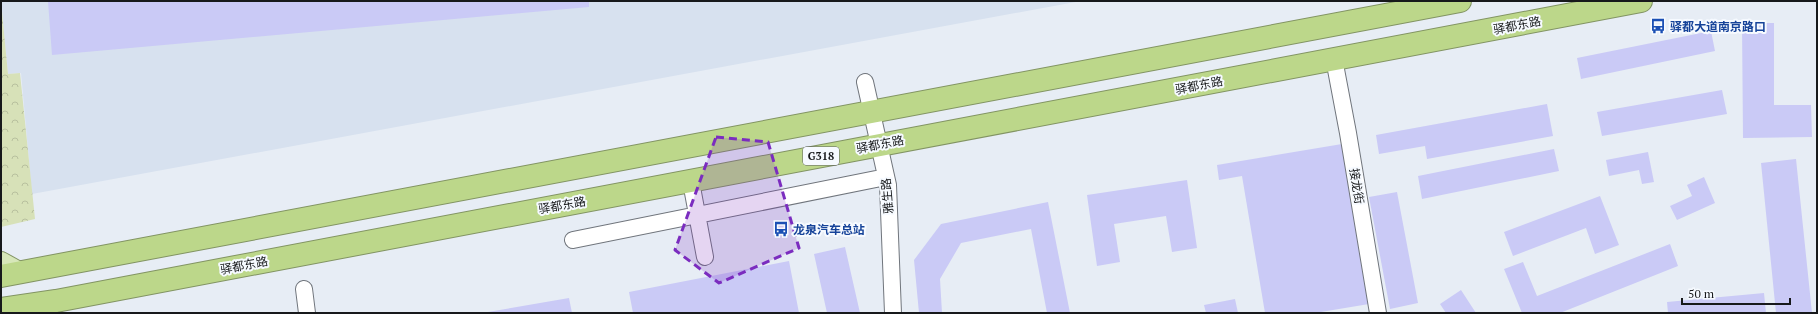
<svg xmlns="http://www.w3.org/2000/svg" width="1818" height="314" viewBox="0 0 1818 314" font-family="'PT Serif','Noto Sans SC',serif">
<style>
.built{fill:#d7e1ef}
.forest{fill:url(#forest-crowns)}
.building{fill:#cacaf6}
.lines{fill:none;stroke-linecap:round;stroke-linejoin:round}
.minor-casing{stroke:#70757c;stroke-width:18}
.major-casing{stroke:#829463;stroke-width:22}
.highway-casing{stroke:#829463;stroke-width:24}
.minor{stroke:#fff;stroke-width:16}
.major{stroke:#d7e7b9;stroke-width:20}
.highway{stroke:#bcd78a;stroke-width:22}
.marked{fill:#7b2cbf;fill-opacity:0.2;stroke:#7b2cbf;stroke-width:3;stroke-dasharray:8 5;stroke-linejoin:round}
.labels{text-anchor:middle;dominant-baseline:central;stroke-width:4;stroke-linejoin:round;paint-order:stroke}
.shield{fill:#f6faff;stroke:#5a5c5f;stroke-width:1}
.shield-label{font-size:11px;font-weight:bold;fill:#17191b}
.street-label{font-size:12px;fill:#17191b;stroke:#f6faff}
.transit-label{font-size:12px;font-weight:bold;fill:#164399;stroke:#f6faff;text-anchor:start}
</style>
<defs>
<pattern id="forest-crowns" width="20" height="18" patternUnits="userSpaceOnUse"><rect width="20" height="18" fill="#d7e1b8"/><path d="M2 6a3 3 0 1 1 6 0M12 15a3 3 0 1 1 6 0" fill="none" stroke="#b8c09e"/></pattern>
</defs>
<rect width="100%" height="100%" fill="#e7edf5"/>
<path class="built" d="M1 1H1081L32 194 21 73 8 74Z"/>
<path class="forest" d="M1 1 8 74 20 73 35 219 1 227Z"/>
<path class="building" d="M48 1H589V7L52 55Z
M1742 23H1774V105H1811L1812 137 1743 138Z
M1711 31 1715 51 1581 79 1577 58Z
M1722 90 1727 114 1602 136 1597 112Z
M1547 104 1553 136 1427 159 1425 146 1379 154 1376 135Z
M1342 144 1369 304 1315 313H1265L1242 176 1219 180 1217 165Z
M1554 149 1559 171 1422 199 1418 176Z
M1648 152 1654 182 1642 184 1639 170 1609 176 1606 160Z
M1796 159 1812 313H1776L1761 163Z
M1704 177 1715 203 1677 220 1670 206 1692 196 1687 185Z
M1187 180 1197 248 1172 252 1166 216 1114 224 1120 262 1097 266 1087 195Z
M1397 192 1418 303 1390 309 1369 197Z
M1600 196 1619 245 1595 254 1586 228 1513 256 1504 232Z
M1048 202 1070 313H1047L1031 229 961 243 940 279 942 313H919L914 260 941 224Z
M1670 244 1678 266 1560 313H1522L1504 269 1523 262 1537 296Z
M845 247 860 313H827L814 254Z
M789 261 799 313H633L629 292Z
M1461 290 1476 313H1446L1440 304Z
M1764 293 1766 313H1668L1667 302Z
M569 298 572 313H488V312Z
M1235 299 1238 313H1206L1204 305Z"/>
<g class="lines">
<g class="minor-casing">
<path id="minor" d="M1334 59 1348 133 1378 313
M865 82 888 185 893 313
M691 182 705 257
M573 240 886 177
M304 289 307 313"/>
</g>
<g class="major-casing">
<path id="major" d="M1 262 19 272"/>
</g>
<g class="highway-casing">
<path id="highway" d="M1 276 1460 1
M1 309 56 301C584 201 1113 101 1641 1"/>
</g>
<use href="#minor" class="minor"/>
<use href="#major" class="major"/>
<use href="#highway" class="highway"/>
</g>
<path class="marked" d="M716 137 768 142 799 248 719 283 675 250Z"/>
<defs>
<g id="bus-bare" transform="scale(1.2)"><path d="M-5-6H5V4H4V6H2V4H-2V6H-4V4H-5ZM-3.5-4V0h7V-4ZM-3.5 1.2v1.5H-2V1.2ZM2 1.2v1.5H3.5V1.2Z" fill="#1a4fb4" stroke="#f6faff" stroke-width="2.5" paint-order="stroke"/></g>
</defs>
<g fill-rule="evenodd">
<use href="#bus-bare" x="1658" y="26"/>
<use href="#bus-bare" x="781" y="229"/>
</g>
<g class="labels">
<rect class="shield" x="803" y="147" width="36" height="18" rx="3"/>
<g class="shield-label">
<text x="821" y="156">G318</text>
</g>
<g class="street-label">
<text transform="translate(1517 25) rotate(-11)">驿都东路</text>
<text transform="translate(1199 85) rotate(-11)">驿都东路</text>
<text transform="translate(880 144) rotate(-11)">驿都东路</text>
<text transform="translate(1357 186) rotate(81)">接龙街</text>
<text transform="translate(887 196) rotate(-95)">雅生路</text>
<text transform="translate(562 205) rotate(-10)">驿都东路</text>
<text transform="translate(244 265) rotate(-11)">驿都东路</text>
</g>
<g class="transit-label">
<text x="1670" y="26">驿都大道南京路口</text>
<text x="793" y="229">龙泉汽车总站</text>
</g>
</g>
<rect width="1818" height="314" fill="none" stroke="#17191b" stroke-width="4"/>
<path d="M1682 298v6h108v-6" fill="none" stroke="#17191b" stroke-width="2"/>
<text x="1688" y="298" font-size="12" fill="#17191b" stroke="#f6faff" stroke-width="3" paint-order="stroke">50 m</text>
</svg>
